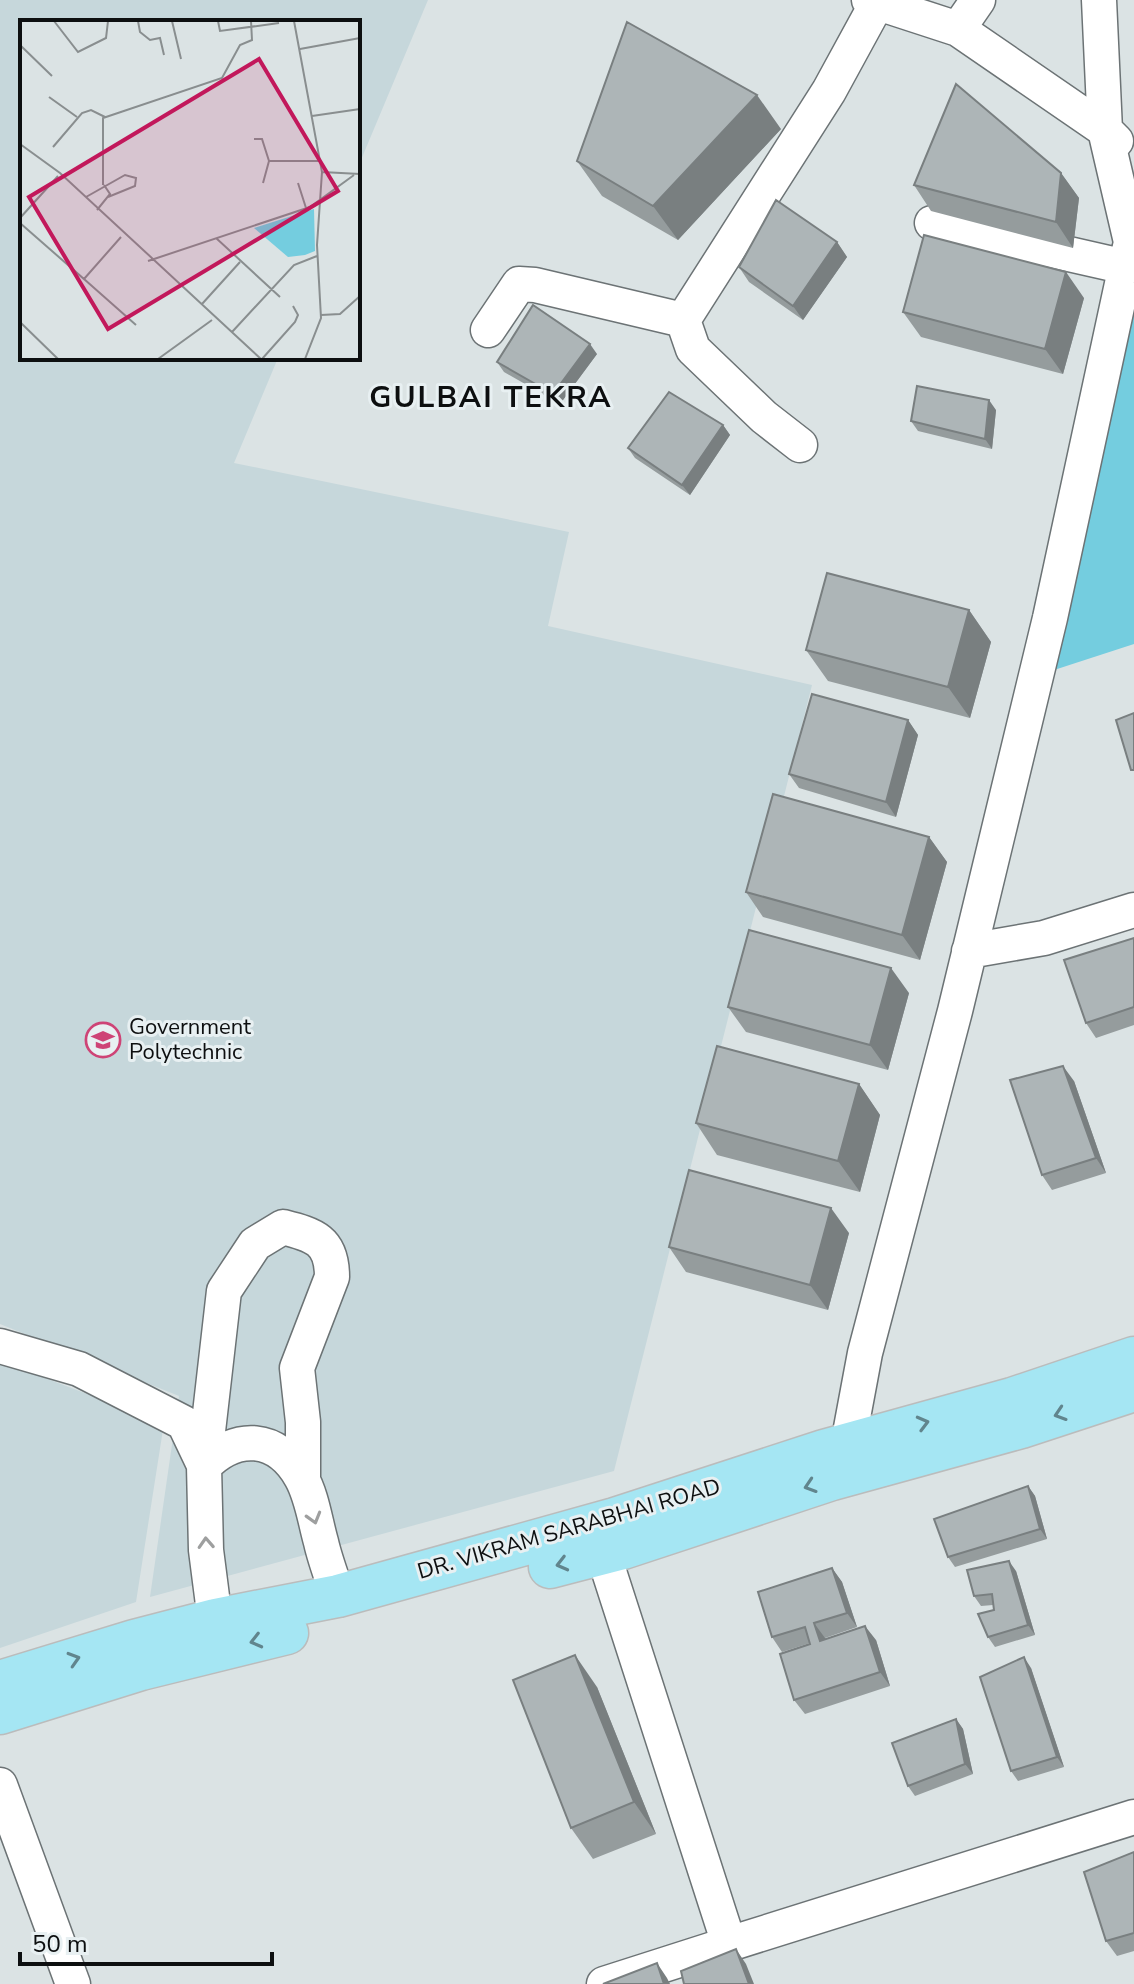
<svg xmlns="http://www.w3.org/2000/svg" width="1134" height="1984" viewBox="0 0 1134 1984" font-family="'Nunito Sans',sans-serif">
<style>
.built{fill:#c6d7db}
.green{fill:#74cddf}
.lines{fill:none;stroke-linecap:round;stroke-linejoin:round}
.minor-casing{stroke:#6c7375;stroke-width:37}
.major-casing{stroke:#bbbcbc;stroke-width:45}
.minor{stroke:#fff;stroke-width:34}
.major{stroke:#a5e6f3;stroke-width:42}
.wall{fill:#959c9d}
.shaded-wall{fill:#797f80}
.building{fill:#adb5b7;stroke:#797f80;stroke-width:2}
.oneway{stroke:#61858d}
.oneway2{stroke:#9e9f9f}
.labels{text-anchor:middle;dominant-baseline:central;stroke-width:6;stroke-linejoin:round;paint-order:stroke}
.poi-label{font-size:22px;fill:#0d0f10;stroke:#e8f0f2;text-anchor:start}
.street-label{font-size:22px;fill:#0d0f10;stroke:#e8f0f2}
.district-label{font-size:30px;font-weight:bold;letter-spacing:2px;fill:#0d0f10;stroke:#e8f0f2}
.inset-road{fill:none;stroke:#898e8f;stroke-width:2}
.view{fill:#c2185b;fill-opacity:0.15;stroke:#c2185b;stroke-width:4}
.inset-edge{fill:none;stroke:#0d0f10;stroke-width:4}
</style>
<rect width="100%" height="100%" fill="#dbe3e4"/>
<path class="built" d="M0 0H428L358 167V22H22V358H278L234 463 569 532 548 626 812 685 614 1471 150 1597 179 1396 0 1324Z
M0 1361 164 1423 136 1602 0 1648Z"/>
<path class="green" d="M1134 281V644L1051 671Z"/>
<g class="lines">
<g class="minor-casing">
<path id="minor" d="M869 0 958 29 1105 130 1116 141
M958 29 978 0
M932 223 1126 267
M683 320 829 91 877 3
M488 330 519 284 535 285 683 320 693 349 764 417 800 445
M969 951 1044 938 1134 910
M0 1346 79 1369 184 1423 204 1465
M855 1464 848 1444 865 1353 955 1011 1050 618 1131 242 1105 130 1099 0
M204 1466C236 1433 277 1435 301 1477 312 1496 315 1521 321 1542 325 1560 332 1578 338 1596
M603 1553 729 1944 604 1984
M215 1620 206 1550 204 1466 224 1291 255 1244 283 1227C314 1235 332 1240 332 1277L297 1368 303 1422V1480
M0 1785 73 1984
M729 1944 1134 1817"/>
</g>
<g class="major-casing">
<path id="major" d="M550 1567 623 1548 832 1479 1021 1427 1134 1390
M0 1682 134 1641 215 1620 338 1596 615 1519 824 1451 1012 1399 1134 1358
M0 1713 141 1669 287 1633"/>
</g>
<use href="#minor" class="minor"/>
<use href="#major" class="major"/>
</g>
<path class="wall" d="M781 129 678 240 602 196 577 161Z
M1061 173 1079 198 1073 248 931 211 914 185Z
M837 242 847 257 803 320 749 282 739 267Z
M1084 298 1063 374 921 337 903 312Z
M597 354 560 404 504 372 497 362Z
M996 410 992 449 918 431 911 421Z
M723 425 730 435 690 495 635 458 628 448Z
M969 610 991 642 970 718 828 681 806 650Z
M908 720 918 735 896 817 799 788 789 774Z
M929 837 947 862 920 960 763 917 746 892Z
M1134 938V1025L1096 1038 1086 1023Z
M909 993 888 1070 746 1032 728 1007Z
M1074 1081 1106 1173 1052 1190 1042 1175Z
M859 1084 880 1115 860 1192 717 1155 696 1123Z
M849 1233 828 1310 686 1272 669 1247Z
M1028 1486 1035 1496 1047 1539 955 1567 948 1557Z
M832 1568 842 1582 857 1627 825 1638V1639L876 1640 890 1686 805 1714 794 1700 810 1643 782 1652 772 1637Z
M1016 1571 1035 1635 995 1647 988 1637 994 1610 993 1605 981 1606 974 1596Z
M1031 1668 1064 1767 1018 1781 1011 1771Z
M597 1687 656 1834 593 1859 571 1828Z
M956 1719 963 1729 973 1774 915 1796 908 1786Z
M1134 1852V1951L1117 1956 1106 1941Z"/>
<path class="shaded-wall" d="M757 95 781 129 678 240 653 206Z
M1061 173 1079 198 1073 248 1056 222Z
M837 242 847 257 803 320 793 306Z
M1066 272 1084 298 1063 374 1045 349Z
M590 344 597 354 560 404 553 394Z
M989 400 996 410 992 449 985 439Z
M723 425 730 435 690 495 682 485Z
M969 610 991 642 970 718 948 687Z
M908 720 918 735 896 817 886 802Z
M929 837 947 862 920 960 902 935Z
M891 968 909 993 888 1070 870 1045Z
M1063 1066 1074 1081 1106 1173 1096 1158Z
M859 1084 880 1115 860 1192 838 1161Z
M831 1208 849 1233 828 1310 810 1285Z
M1028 1486 1035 1496 1047 1539 1040 1529Z
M1009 1561 1016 1571 1035 1635 1028 1625Z
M832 1568 842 1582 857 1627 847 1613Z
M814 1623 825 1638 830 1655 820 1641Z
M865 1626 876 1640 890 1686 880 1672Z
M575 1655 597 1687 656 1834 634 1802Z
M1024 1657 1031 1668 1064 1767 1057 1757Z
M956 1719 963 1729 973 1774 965 1764Z
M736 1949 746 1964 754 1984H749Z
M657 1963 667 1978 670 1984H664Z"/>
<path class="building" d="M627 22 757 95 653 206 577 161Z
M956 84 1061 173 1056 222 914 185Z
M776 200 837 242 793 306 739 267Z
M924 235 1066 272 1045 349 903 312Z
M533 305 590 344 553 394 497 362Z
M917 386 989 400 985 439 911 421Z
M669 392 723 425 682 485 628 448Z
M827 573 969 610 948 687 806 650Z
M812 694 908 720 886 802 789 774Z
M1134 713V770H1131L1116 720Z
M773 794 929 837 902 935 746 892Z
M749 930 891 968 870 1045 728 1007Z
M1134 938V1007L1086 1023 1064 960Z
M717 1046 859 1084 838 1161 696 1123Z
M1063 1066 1096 1158 1042 1175 1010 1080Z
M689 1170 831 1208 810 1285 669 1247Z
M1028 1486 1040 1529 948 1557 934 1519Z
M1009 1561 1028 1625 988 1637 978 1614 994 1610 992 1594 974 1596 967 1570Z
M832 1568 847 1613 814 1623 820 1641 865 1626 880 1672 794 1700 780 1654 810 1644 805 1627 772 1637 758 1592Z
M575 1655 634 1802 571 1828 513 1680Z
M1024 1657 1057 1757 1011 1771 980 1677Z
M956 1719 965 1764 908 1786 892 1743Z
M1134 1852V1933L1106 1941 1084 1872Z
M736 1949 749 1984H684L681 1971Z
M657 1963 664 1984H603Z"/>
<defs><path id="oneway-chevron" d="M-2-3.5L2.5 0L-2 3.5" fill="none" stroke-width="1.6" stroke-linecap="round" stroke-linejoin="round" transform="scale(2)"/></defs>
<g class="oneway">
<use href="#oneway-chevron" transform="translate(1060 1414) rotate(162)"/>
<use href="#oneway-chevron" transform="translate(923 1423) rotate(-15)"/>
<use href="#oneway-chevron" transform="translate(810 1486) rotate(162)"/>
<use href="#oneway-chevron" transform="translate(562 1564) rotate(166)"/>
<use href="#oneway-chevron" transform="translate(256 1641) rotate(166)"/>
<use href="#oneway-chevron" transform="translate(74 1659) rotate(-17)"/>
</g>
<g class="oneway2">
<use href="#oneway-chevron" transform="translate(314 1518) rotate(74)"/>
<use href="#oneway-chevron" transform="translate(206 1543) rotate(-93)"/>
</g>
<defs>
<g id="university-ring" transform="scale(1.8)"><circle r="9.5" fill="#e8f0f2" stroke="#ce4376" stroke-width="1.5"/><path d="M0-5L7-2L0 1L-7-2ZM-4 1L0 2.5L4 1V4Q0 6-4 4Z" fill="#ce4376"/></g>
</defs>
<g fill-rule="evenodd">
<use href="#university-ring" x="103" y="1040"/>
</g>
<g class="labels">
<g class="poi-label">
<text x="129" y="1027">Government<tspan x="129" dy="25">Polytechnic</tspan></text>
</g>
<g class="street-label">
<text transform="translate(569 1529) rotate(-16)">DR. VIKRAM SARABHAI ROAD</text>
</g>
<g class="district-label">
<text x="491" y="397">GULBAI TEKRA</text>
</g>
</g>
<g transform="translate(20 20)">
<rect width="340" height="340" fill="#dbe3e4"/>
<path d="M294 189 295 231 285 235 268 237 234 208Z" fill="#74cddf"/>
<path class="inset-road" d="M34 1 58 32 86 18 88 1M118 1 120 12 130 20 140 18 144 35M152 1 161 39M198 1 200 11 259 3M274 1 302 152 297 225 301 298 285 339M0 25 32 56M280 29 340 18M29 77 57 97M292 96 340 89M234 119H242L249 141 243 163M0 124 40 153 241 339M33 127 62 93 71 90 85 97M249 141H299M302 152 340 154M278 163 286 188M83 165V98L202 58 220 25 232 20 231 1M66 177 105 155 116 158 115 166 88 177M77 190 90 174 84 165M0 198 38 156M0 203 64 259 101 217M196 218 260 277M128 241 290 187 334 155M64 259 116 305M182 284 220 242M301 295 320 294 340 276M0 302 38 339M212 312 274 245 297 236M138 339 192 300M242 339 275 302 278 295 273 286"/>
<path class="view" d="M239 39 318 171 88 309 9 177Z"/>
<rect width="340" height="340" class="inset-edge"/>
</g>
<path d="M20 1952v12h252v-12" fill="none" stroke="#0d0f10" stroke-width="4"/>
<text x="32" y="1952" font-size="24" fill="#0d0f10" stroke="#e8f0f2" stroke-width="6" paint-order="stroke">50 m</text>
</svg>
